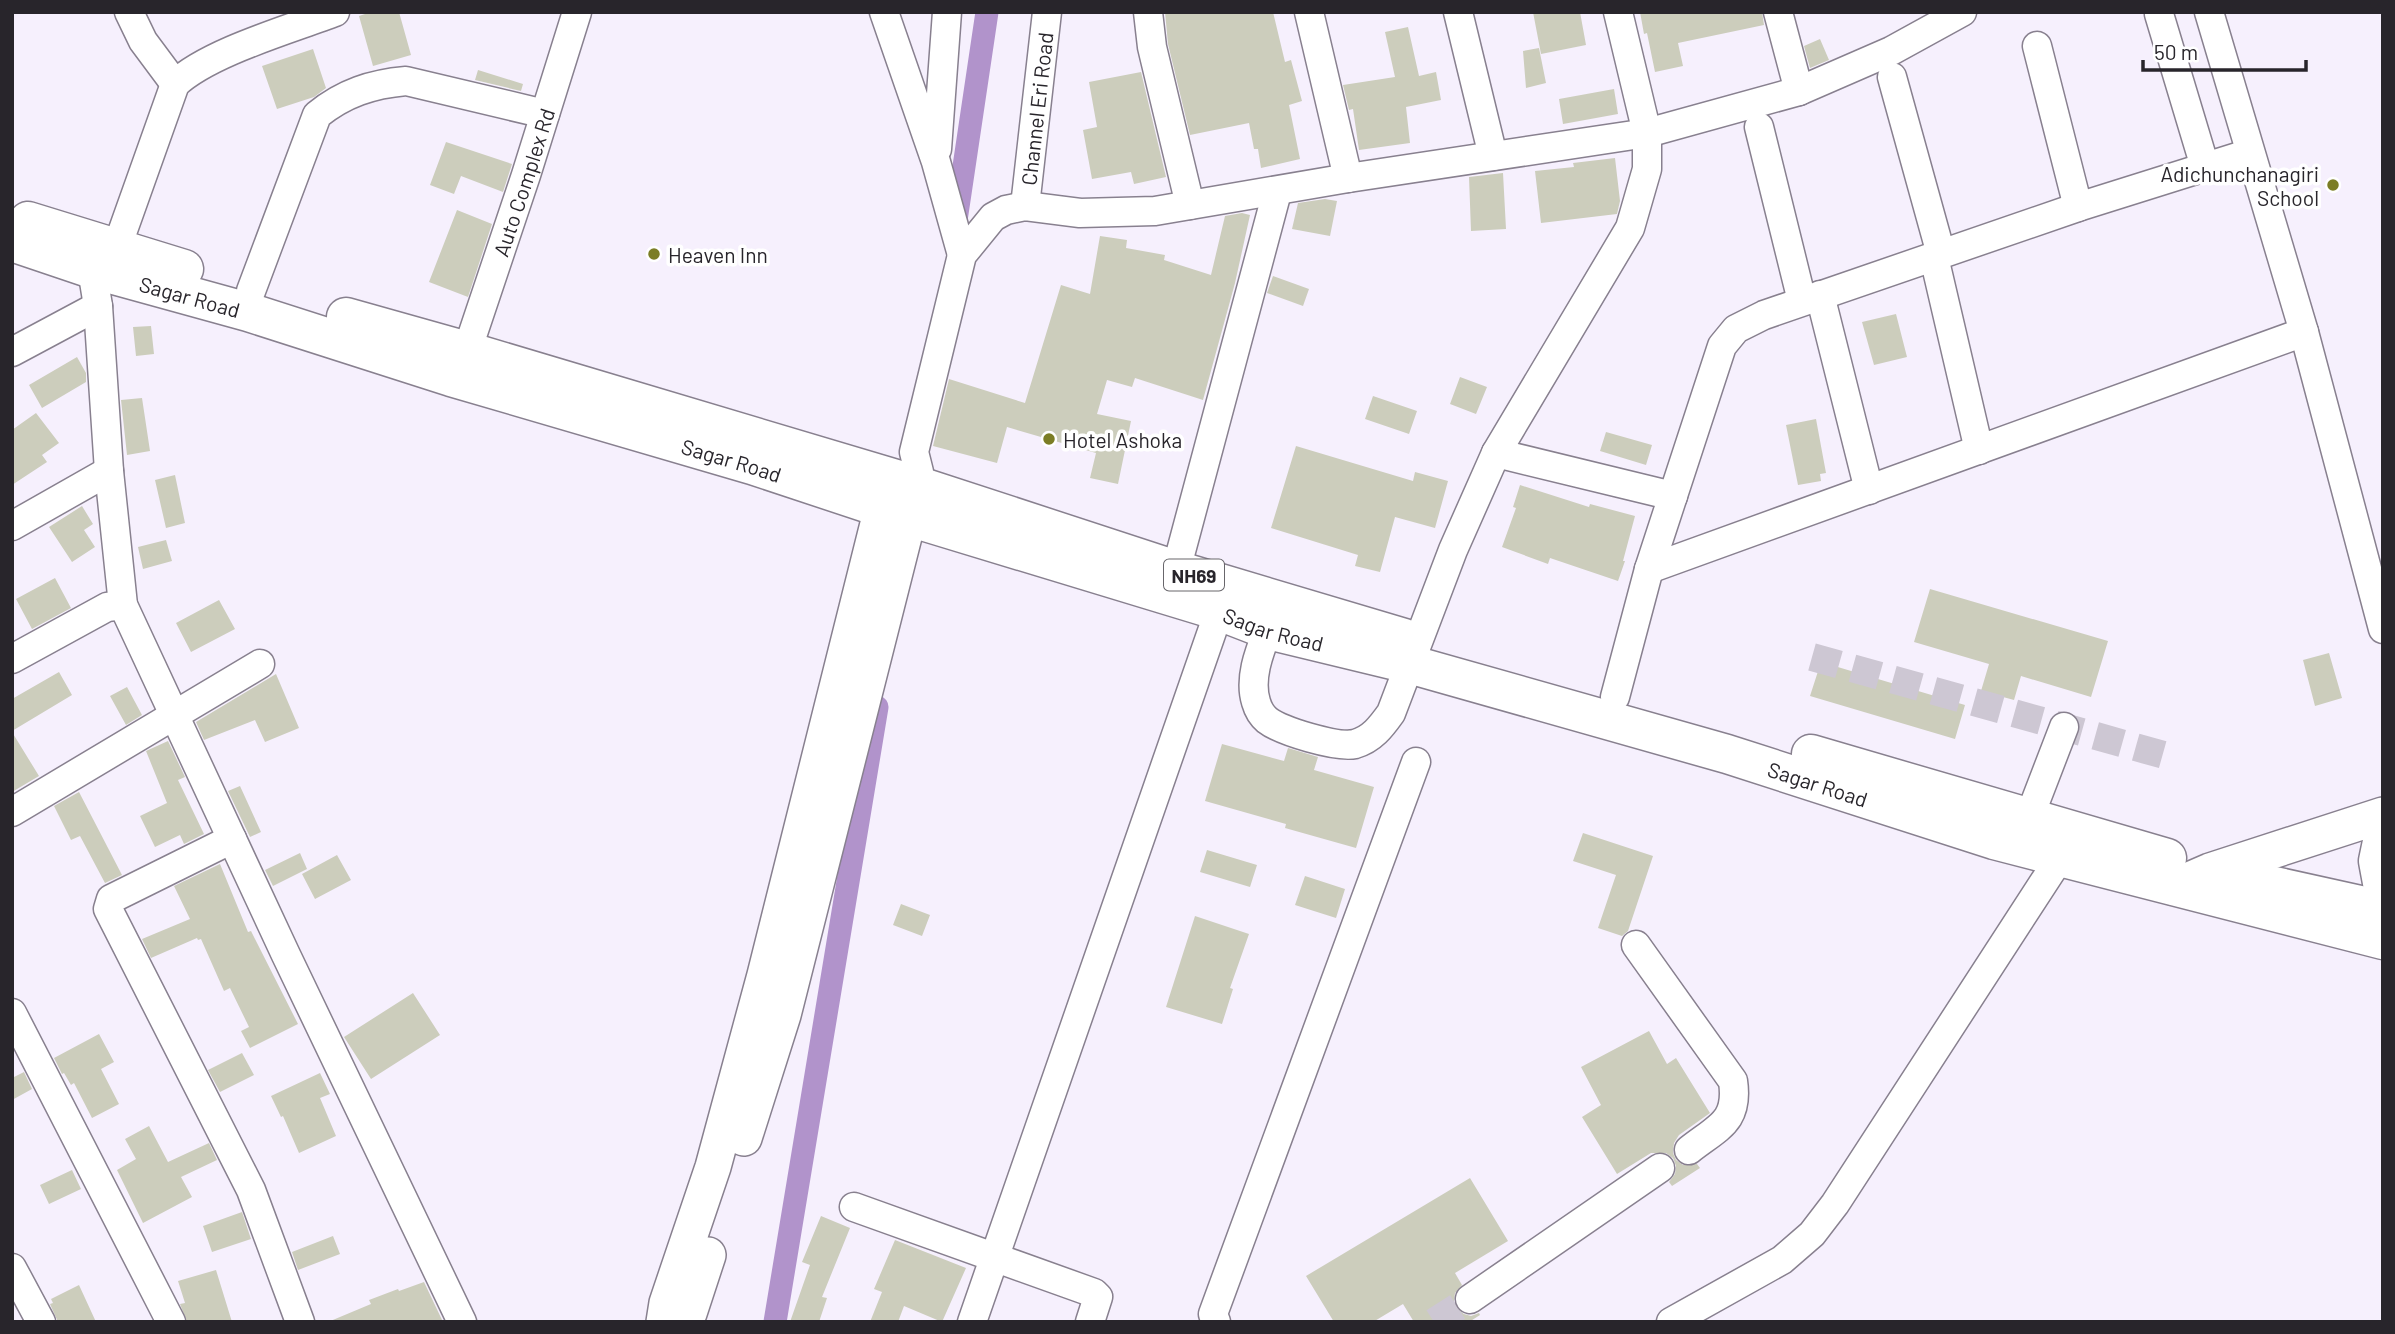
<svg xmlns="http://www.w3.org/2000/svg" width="2395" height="1334" viewBox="0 0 2395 1334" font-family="Barlow,sans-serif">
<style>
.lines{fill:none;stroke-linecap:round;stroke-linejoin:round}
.canal{stroke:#b193cb;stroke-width:23}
.building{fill:#cccdbc}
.minor-tunnel{stroke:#cdc7d3;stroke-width:28;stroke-dasharray:28 14;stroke-linecap:butt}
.minor-casing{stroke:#88808f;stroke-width:31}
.major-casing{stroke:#88808f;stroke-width:38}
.highway-casing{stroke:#88808f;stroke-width:41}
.minor{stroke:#fff;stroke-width:28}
.major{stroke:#fff;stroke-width:35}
.highway{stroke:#fff;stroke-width:38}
.poi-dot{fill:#7b7d25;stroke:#fff;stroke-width:2.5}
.labels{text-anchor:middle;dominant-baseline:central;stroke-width:7;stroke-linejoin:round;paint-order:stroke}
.shield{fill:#fff;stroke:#68666b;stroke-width:2}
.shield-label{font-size:19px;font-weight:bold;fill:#28252b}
.street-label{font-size:21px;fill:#28252b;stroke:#fff}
.poi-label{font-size:21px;fill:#28252b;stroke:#fff;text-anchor:start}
</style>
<rect width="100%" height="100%" fill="#f6f0fd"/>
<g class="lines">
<path class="canal" d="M955 227 987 12
M775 1322 877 707"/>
</g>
<path class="building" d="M371 12H399L411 55 373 66 359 16Z
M1165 12H1273L1285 62 1291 60 1302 101 1289 105 1300 159 1261 168 1258 149H1254L1249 123 1190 135 1168 44Z
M1533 12H1580L1586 45 1541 54Z
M1640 12H1762L1764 25 1678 43 1683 66 1655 72 1647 33 1644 34Z
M1408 27 1419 76 1436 72 1441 100 1406 107 1410 143 1359 150 1353 109 1349 110 1343 85 1395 77 1385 32Z
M1820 39 1829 60 1810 68 1804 46Z
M1539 48 1546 83 1526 88 1523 51Z
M313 49 326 88 314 97 277 109 262 66Z
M478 70 523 84 521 91 475 80Z
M1141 72 1166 177 1134 184 1131 172 1092 179 1083 130 1097 127 1089 82Z
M1614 89 1618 114 1563 124 1559 99Z
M446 142 512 164 503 192 461 176 454 194 430 185Z
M1615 158 1620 201 1617 214 1541 223 1535 171 1574 167 1573 163Z
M1503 173 1506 229 1471 231 1469 177Z
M1325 199 1337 201 1330 236 1292 229 1298 203Z
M457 210 492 224 468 297 429 282Z
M1242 213 1250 215 1235 283 1203 400 1135 378 1132 387 1107 380 1097 414 1131 421 1118 484 1090 478 1096 453 1007 427 997 463 933 446 949 379 1025 403 1061 285 1090 294 1100 236 1127 240 1126 248 1165 255 1164 260 1211 275 1225 216Z
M1273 276 1309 289 1303 306 1267 293Z
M1896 314 1907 357 1874 365 1862 322Z
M151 326 154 354 136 356 133 327Z
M77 357 86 373V382L42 408 29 385Z
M1460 377 1487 387 1476 414 1450 404Z
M1373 396 1417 411 1409 434 1365 419Z
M142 398 150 451 127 455 121 400Z
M36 413 59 443 42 455 47 462 12 485V430Z
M1816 419 1826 473 1820 474 1821 481 1798 485 1786 425Z
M1606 432 1652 445 1646 465 1600 451Z
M1296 446 1413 481 1415 472 1448 481 1435 528 1395 517 1380 572 1355 566 1358 555 1271 528Z
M175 475 185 523 166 528 155 480Z
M1520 485 1589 507 1590 504 1635 516 1623 561H1625L1618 581 1550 558 1548 564 1502 547 1516 508 1513 507Z
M82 506 93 524 84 530 95 547 72 562 49 527Z
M166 540 172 561 143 569 138 547Z
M55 578 71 608 32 629 16 599Z
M1930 589 2108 641 2091 697 2021 676 2014 700 1981 691 1989 664 1914 642Z
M219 600 235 629 191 652 176 623Z
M2329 653 2342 698 2315 706 2303 660Z
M1821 662 1965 705 1955 739 1810 696Z
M59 672 72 695 12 731V699Z
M276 674 299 728 265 742 255 720 204 740 196 722Z
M127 687 142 715 126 725 110 696Z
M12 732 39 776 12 792Z
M168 741 185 777 178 780 204 834 184 844 180 835 155 847 140 816 167 803 146 751Z
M1222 744 1284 761 1288 748 1318 757 1314 770 1374 787 1356 848 1285 828 1286 824 1205 801Z
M240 786 261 832 250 837 228 791Z
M79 792 122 875 105 883 80 836 71 840 54 806Z
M1583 833 1653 856 1628 931 1622 936 1598 928 1616 875 1573 861Z
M1207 850 1257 865 1250 887 1200 872Z
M300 853 307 869 273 886 265 870Z
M337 855 351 880 315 899 302 874Z
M220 864 248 932 251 931 298 1024 250 1048 241 1031 249 1027 230 988 224 991 201 939 198 940 197 938 151 958 142 939 190 919 174 886Z
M1305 876 1345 889 1336 918 1295 905Z
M901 904 930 915 922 936 893 925Z
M1195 916 1249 934 1230 988 1233 989 1222 1024 1166 1007Z
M413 993 440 1035 371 1079 344 1037Z
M1649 1031 1667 1064 1676 1058 1710 1113 1679 1135 1674 1143 1673 1153 1676 1160 1683 1165 1697 1164 1700 1168 1672 1186 1669 1182 1675 1174 1676 1166 1673 1158 1666 1153H1651L1617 1174 1582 1117 1601 1105 1581 1067Z
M99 1034 114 1062 101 1069 119 1104 92 1118 74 1083 71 1085 64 1073 62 1074 54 1058Z
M242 1053 254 1075 220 1092 208 1070Z
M24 1072 32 1089 12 1100V1078Z
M320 1073 330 1094 320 1098 336 1136 299 1153 283 1116 281 1117 271 1096Z
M149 1126 168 1162 209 1143 217 1160 181 1177 192 1197 143 1223 117 1170 136 1159 125 1139Z
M72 1170 81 1189 49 1204 40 1185Z
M1470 1178 1508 1241 1455 1273 1462 1285 1455 1293 1454 1301 1456 1308 1464 1314 1471 1316 1479 1313 1480 1315 1469 1322H1414L1403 1304 1373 1322H1334L1306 1276Z
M242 1212 251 1239 212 1252 203 1226Z
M821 1216 850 1228 822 1297 827 1298 819 1322H790L810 1265 802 1262Z
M333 1236 340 1254 298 1270 292 1252Z
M895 1240 966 1268 942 1322 904 1306 898 1322H870L882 1292 874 1289Z
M216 1270 232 1322H187L180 1304 185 1303 178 1281Z
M424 1282 443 1322H328L371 1304 369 1300 398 1289 399 1291Z
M79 1285 96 1322H58L50 1304 53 1303 51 1299Z"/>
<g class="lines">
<path class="minor-tunnel" d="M1812 657 2164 755
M1434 1322 1470 1299"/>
<g class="minor-casing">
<g id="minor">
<path d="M129 12 143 41 175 84"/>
<path d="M884 12 936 162 962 255"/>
<path d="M1148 12 1152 47 1190 205"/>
<path d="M1309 12 1348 178"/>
<path d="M1458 12 1493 156"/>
<path d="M1778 12 1799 91"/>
<path d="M2209 12 2304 332 2383 629"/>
<path d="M2159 14 2205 167"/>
<path d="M2037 46 2078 207"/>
<path d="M1892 77 1941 254"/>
<path d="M1759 127 1802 301"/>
<path d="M937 149 947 12"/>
<path id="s1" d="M1025 206 1047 12"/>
<path d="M117 247 175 84C209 52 291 29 335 12"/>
<path d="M1934 257 1979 450"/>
<path d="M92 269 98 306 109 471 123 605 286 955 462 1322"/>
<path d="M251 291 317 115C344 93 372 84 406 81L545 114"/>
<path d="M1820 295 1869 490"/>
<path id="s2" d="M467 351 526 175 577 12"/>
<path d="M12 352 98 306"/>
<path d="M1496 453 1673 496"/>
<path d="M916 485 919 472 914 452 962 255 993 217 1006 210 1025 206 1080 213 1155 211 1348 178 1647 133 1799 91 1891 51 1962 12"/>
<path d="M12 526 109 471"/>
<path d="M1649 569 2304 332"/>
<path d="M1176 570 1277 192"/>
<path d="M1274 613C1265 640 1247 673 1256 702 1258 709 1261 715 1267 720 1281 731 1337 748 1355 744 1372 739 1381 727 1391 713L1453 550 1496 453 1630 228 1647 169V133L1618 12"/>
<path d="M12 659 107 607 123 605"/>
<path d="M1615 697 1649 569 1722 346 1736 329 1764 315 2078 207 2250 153"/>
<path d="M12 812 260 664"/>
<path d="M2029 818 2064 727"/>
<path d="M232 839 111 899 108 909 251 1190 300 1322"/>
<path d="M1636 945 1733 1081C1739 1122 1718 1127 1689 1150"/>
<path d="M12 1013 171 1322"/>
<path d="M854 1207 1094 1293 1098 1297 1090 1322"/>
<path d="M12 1268 41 1322"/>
<path d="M1470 1299 1660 1168"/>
<path d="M972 1322 1225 594"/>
<path d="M1216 1322 1213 1314 1416 762"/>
<path d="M1671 1322 1782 1260 1812 1234 1835 1204 2061 856"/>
</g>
</g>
<g class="major-casing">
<path id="major" d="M2173 887 2210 871 2383 815
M744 1138 783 1015 916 489
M664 1322 667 1303 713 1167 765 975 889 480
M682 1322 689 1313 708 1255"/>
</g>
<g class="highway-casing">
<g id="highway">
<path d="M28 221 184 269"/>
<path id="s3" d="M12 242 92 269 248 312 451 377 752 465 909 517 1219 611 1268 630 1409 664 1727 754 1994 840 2383 940"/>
<path d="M346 317 467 351 916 485 1176 570 1404 638"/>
<path d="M1811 754 2167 858"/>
<path d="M2383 837 2378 861 2383 888"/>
<path d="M2238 878 2383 910"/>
</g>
</g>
<use href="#minor" class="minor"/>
<use href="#major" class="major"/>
<use href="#highway" class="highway"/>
</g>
<g class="poi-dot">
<circle cx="2333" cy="185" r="7"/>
<circle cx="654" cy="254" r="7"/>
<circle cx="1049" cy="439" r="7"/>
</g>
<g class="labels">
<rect class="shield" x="1164" y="559.5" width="60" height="31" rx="5"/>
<g class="shield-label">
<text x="1194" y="575">NH69</text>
</g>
<g class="street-label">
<text stroke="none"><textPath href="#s1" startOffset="98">Channel Eri Road</textPath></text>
<text stroke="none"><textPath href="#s2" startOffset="178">Auto Complex Rd</textPath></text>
<text stroke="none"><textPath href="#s3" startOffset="186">Sagar Road</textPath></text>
<text stroke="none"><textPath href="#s3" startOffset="752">Sagar Road</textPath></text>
<text stroke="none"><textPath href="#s3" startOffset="1320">Sagar Road</textPath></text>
<text stroke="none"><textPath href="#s3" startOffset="1886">Sagar Road</textPath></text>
</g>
<g class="poi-label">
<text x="2319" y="173" text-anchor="end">Adichunchanagiri<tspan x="2319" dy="24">School</tspan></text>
<text x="668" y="254">Heaven Inn</text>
<text x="1063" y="439">Hotel Ashoka</text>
</g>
</g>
<rect width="2395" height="1334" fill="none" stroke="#28252b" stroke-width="28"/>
<path d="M2143 60v10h163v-10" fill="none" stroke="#28252b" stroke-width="3.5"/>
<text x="2154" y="60" font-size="21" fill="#28252b" stroke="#ffffff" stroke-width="5" paint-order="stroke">50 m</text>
</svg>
